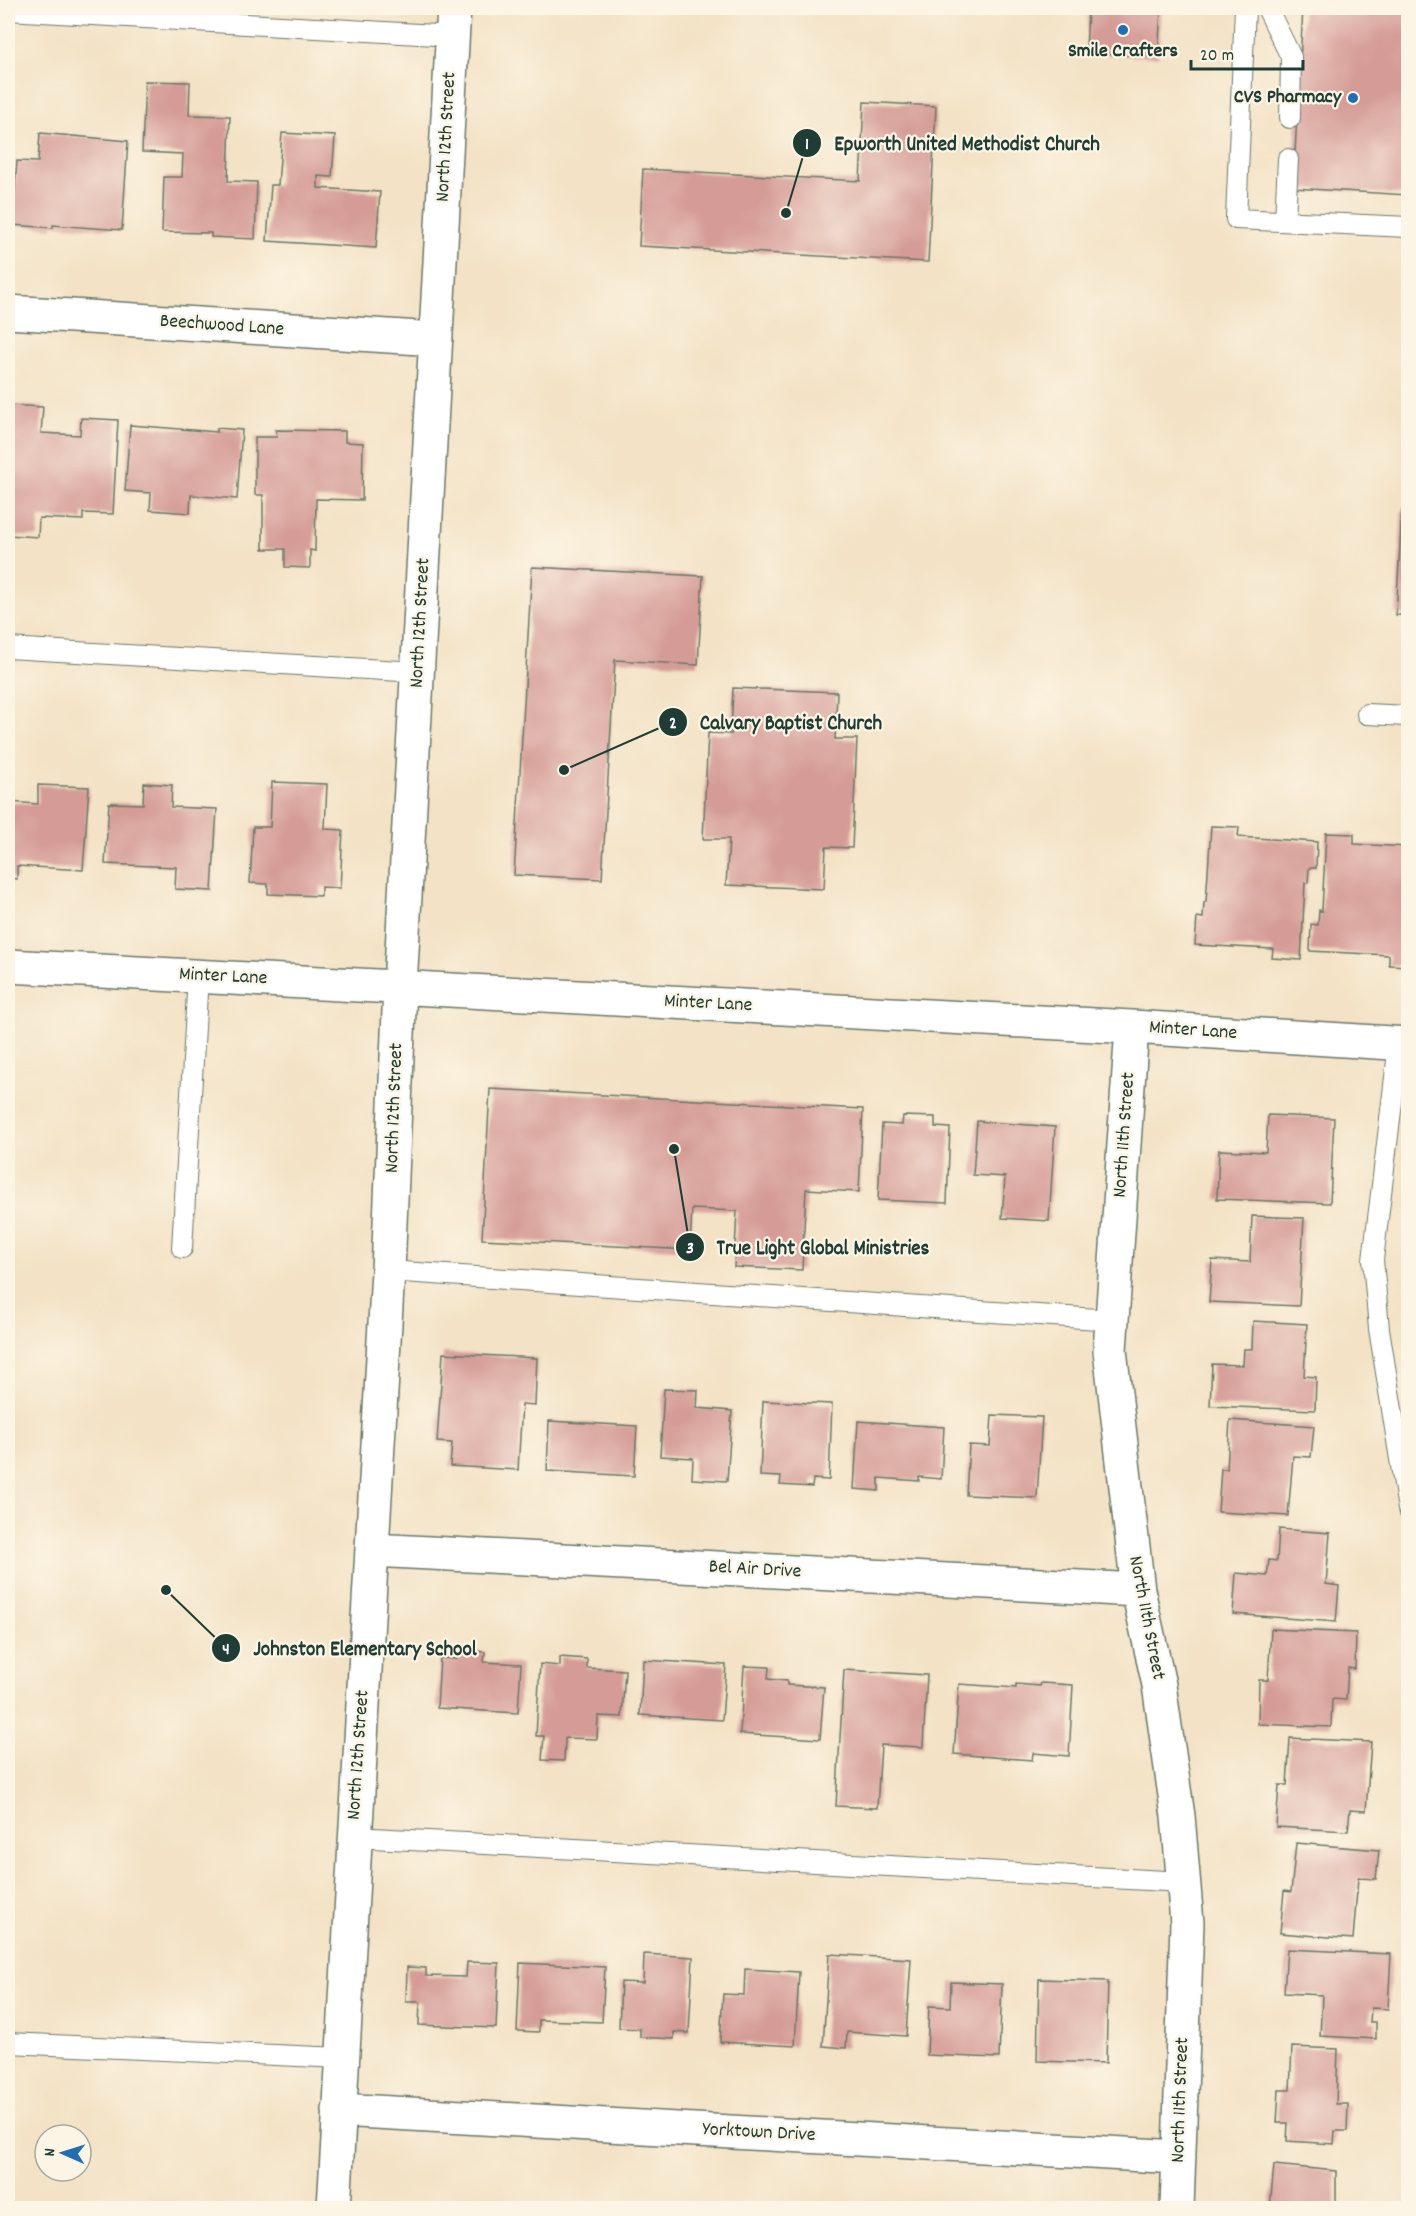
<svg xmlns="http://www.w3.org/2000/svg" width="1416" height="2216" viewBox="0 0 1416 2216" font-family="Dekko,sans-serif">
<style>
.building{fill:#d59c97}
.lines{fill:none;stroke-linecap:round;stroke-linejoin:round}
.lane-casing{stroke:#697767;stroke-width:22}
.street-casing{stroke:#697767;stroke-width:36}
.lane{stroke:#fff;stroke-width:20}
.street{stroke:#fff;stroke-width:33}
.poi-dot{fill:#1f6fb2;stroke:#fcf5e5;stroke-width:2}
.labels{text-anchor:middle;dominant-baseline:central;stroke-width:4.5;stroke-linejoin:round;paint-order:stroke}
.poi-label{font-size:20px;font-weight:bold;fill:#1f3d34;stroke:#fcf5e5}
.street-label{font-size:20px;fill:#1f3d34;stroke:#fcf5e5}
.leader{fill:none;stroke:#1f3d34;stroke-width:2}
.callout-dot{fill:#1f3d34;stroke:#fcf5e5;stroke-width:2}
.mark-label{font-size:18px;text-anchor:middle;font-weight:bold;fill:#fff}
.callout-label{font-size:21px;text-anchor:middle;font-weight:bold;fill:#1f3d34;stroke:#fcf5e5;stroke-width:4.5;stroke-linejoin:round;paint-order:stroke}
</style>
<rect width="100%" height="100%" fill="#fcf5e5"/>
<filter id="ink" filterUnits="userSpaceOnUse"><feTurbulence type="fractalNoise" baseFrequency=".0167" numOctaves="2"/><feDisplacementMap in="SourceGraphic" scale="12" xChannelSelector="R" yChannelSelector="G"/><feConvolveMatrix kernelMatrix="1 2 1 2 8 2 1 2 1" color-interpolation-filters="sRGB"/></filter>
<filter id="wash" filterUnits="userSpaceOnUse"><feTurbulence type="fractalNoise" baseFrequency=".008" numOctaves="4" result="noise"/><feDisplacementMap in="SourceGraphic" scale="24" xChannelSelector="R" yChannelSelector="G"/><feGaussianBlur stdDeviation="1.35" result="paint"/><feColorMatrix in="noise" values="0 0 0 0 0 0 0 0 0 0 0 0 0 0 0 0 0 1.4 0 .05"/><feComposite in="paint" operator="in"/></filter>
<g filter="url(#wash)">
<rect width="100%" height="100%" fill="#f3e2c5"/>
<g id="blocks">
<path class="building" d="M1088 8H1161L1158 57 1086 53Z
M1303 8H1408V195L1293 188Z
M145 81 190 82 189 115 230 116 228 181 257 182 255 239 211 237V233L162 232 164 177H182L183 154 142 152Z
M864 102 936 106 928 262 639 246 643 169 860 181Z
M40 133 128 141 122 230 53 225V228L12 225 17 161 38 162Z
M282 133 335 136 332 177 318 176V188L380 192 376 248 267 241 271 185H278Z
M8 405 43 407 41 433 80 435 81 418 118 420 113 514 83 513V520L39 518 38 537 8 535Z
M130 425 217 432V428L242 430 237 499 191 495 190 513 150 510 151 493 125 491Z
M276 430 345 431V442L363 443 362 500 316 499 315 551 310 550V568L285 567V549H263V495H255V437H277Z
M1402 510H1408V615H1396Z
M532 567 703 576 698 665 615 660 602 879 514 875Z
M733 688 837 692 835 739H857L852 848 826 847 824 889 726 885 729 839H703L708 733 731 734Z
M272 782 327 784 325 829 343 830 340 888 321 887V896L268 894V884L250 883 253 827H270Z
M144 783 172 785 171 807 217 809 212 891 175 889 176 867 105 864 109 803 143 804Z
M38 785 89 787 83 870 17 866V879L8 878V802L38 804Z
M1211 826 1239 827 1238 837 1317 842 1316 868H1309L1308 883H1305L1301 960 1272 958 1273 949 1195 945 1197 917 1203 918 1204 902H1206Z
M1326 833 1354 834V844L1408 847V966L1389 965V955L1310 951 1311 924 1318 925 1319 910 1322 911Z
M490 1089 863 1109 859 1192 806 1189 802 1270 734 1267 737 1211 692 1209 690 1250 482 1239Z
M1268 1115 1334 1118 1330 1203 1217 1199 1219 1150 1266 1152Z
M903 1116 935 1117V1127L950 1128 947 1203 878 1200 882 1124 902 1125Z
M977 1121 1055 1127 1049 1221 1002 1218 1005 1177 973 1175Z
M1252 1216 1304 1218 1299 1306 1209 1302 1212 1260 1250 1262Z
M1253 1321 1307 1324 1304 1376 1316 1377 1315 1410 1210 1406 1212 1364 1243 1365 1244 1349H1252Z
M443 1353 537 1358 535 1405 522 1404 518 1470 450 1466 452 1443 437 1442Z
M664 1389 698 1390 697 1408 732 1411 727 1481 692 1479 693 1458 660 1456Z
M763 1401 832 1404 829 1480 813 1479 812 1487 780 1485 781 1477 760 1476Z
M992 1415 1042 1417 1037 1498 966 1495 969 1445 990 1446Z
M1230 1420 1314 1426 1311 1457 1293 1456 1288 1516 1218 1512 1221 1469H1227Z
M549 1421 637 1426 634 1476 547 1471Z
M858 1421 944 1427 941 1479 919 1477V1481L879 1478V1491L854 1489Z
M1279 1529 1330 1533 1326 1584 1339 1586 1336 1622 1233 1614 1236 1573 1267 1576 1269 1560 1277 1561Z
M1271 1629 1356 1633 1355 1669 1348 1668 1346 1700 1332 1699 1331 1727 1258 1724 1259 1680H1268Z
M458 1650 485 1652 484 1662 521 1664 518 1713 437 1708 440 1658 457 1659Z
M560 1657 587 1659V1668L625 1670 622 1717 598 1716 597 1739 565 1738 564 1761 542 1760 544 1736H536L540 1664 560 1666Z
M643 1660 726 1665 722 1720 640 1715Z
M744 1666 769 1667 768 1679 787 1681V1685L824 1687 820 1739 740 1734Z
M844 1670 927 1675 923 1747 881 1745 877 1808 836 1806Z
M1041 1683 1073 1685 1069 1756 1033 1753 1032 1760 954 1754 959 1684 1016 1688V1684L1040 1686Z
M1290 1738 1371 1742 1366 1811 1350 1810 1348 1831 1276 1827 1279 1785H1287Z
M1296 1843 1379 1850 1376 1879 1358 1878 1353 1939 1280 1933 1284 1891 1291 1892Z
M1287 1949 1391 1954 1388 2009 1371 2008 1370 2022H1376V2039L1320 2036 1322 1995 1284 1993Z
M644 1954 693 1957 689 2033 674 2032V2039L640 2037V2029L619 2028 621 1982 643 1983Z
M829 1954 911 1959 906 2036 847 2032 846 2048 823 2046Z
M467 1962 499 1963 496 2028 419 2025 420 2002H406L407 1967 426 1968V1976L466 1977Z
M520 1963 605 1967 602 2022 539 2020V2032L517 2031Z
M745 1969 799 1972 795 2046 720 2042 723 1994 744 1995Z
M1039 1979 1108 1981 1106 2063 1037 2061Z
M951 1982 1002 1984 999 2058 927 2055 929 2006 950 2007Z
M1292 2047 1338 2049 1336 2104H1348L1347 2131H1335L1334 2144 1287 2141 1288 2123H1277L1279 2090H1290Z
M1274 2165 1336 2171V2208H1270Z"/>
</g>
</g>
<g filter="url(#ink)">
<use href="#blocks" fill-opacity="0" stroke="#697767" stroke-width="1.5"/>
<g class="lines">
<g class="lane-casing">
<path id="lane" d="M1245 8 1236 219 1408 227
M1267 8 1291 57 1290 118
M8 10 453 36
M1285 221 1288 159
M8 648 418 672
M1367 714 1408 716
M1399 1044 1373 1260 1379 1329 1408 1509
M182 1248 198 976
M388 1271 1112 1320
M354 1837 1184 1882
M8 2043 342 2058"/>
</g>
<g class="street-casing">
<path id="street" d="M8 312 436 339
M8 966 1132 1027 1408 1044
M1132 1027 1110 1350 1138 1590 1159 1685 1178 1816 1187 1923 1177 2208
M372 1550 1138 1590
M339 2110 1179 2157
M334 2208 388 1271 400 987 454 8"/>
</g>
<use href="#lane" class="lane"/>
<use href="#street" class="street"/>
</g>
</g>
<g class="poi-dot">
<circle cx="1123" cy="30" r="6"/>
<circle cx="1353" cy="98" r="6"/>
</g>
<g class="labels">
<g class="poi-label">
<text x="1123" y="52">Smile Crafters</text>
<text x="1341" y="98" text-anchor="end">CVS Pharmacy</text>
</g>
<g class="street-label">
<text transform="translate(447 137) rotate(-87)">North 12th Street</text>
<text transform="translate(222 326) rotate(4)">Beechwood Lane</text>
<text transform="translate(421 623) rotate(-87)">North 12th Street</text>
<text transform="translate(223 977) rotate(3)">Minter Lane</text>
<text transform="translate(708 1004) rotate(3)">Minter Lane</text>
<text transform="translate(1193 1031) rotate(4)">Minter Lane</text>
<text transform="translate(395 1108) rotate(-88)">North 12th Street</text>
<text transform="translate(1125 1135) rotate(-86)">North 11th Street</text>
<text transform="translate(755 1570) rotate(3)">Bel Air Drive</text>
<text transform="translate(1146 1618) rotate(79)">North 11th Street</text>
<text transform="translate(359 1755) rotate(-86)">North 12th Street</text>
<text transform="translate(1181 2100) rotate(-88)">North 11th Street</text>
<text transform="translate(759 2133) rotate(3)">Yorktown Drive</text>
</g>
</g>
<path class="leader" d="M786 213L807 143M564 770L673 722M674 1149L690 1247M166 1590L226 1648"/>
<g class="callout-dot">
<circle cx="786" cy="213" r="6"/>
<circle cx="564" cy="770" r="6"/>
<circle cx="674" cy="1149" r="6"/>
<circle cx="166" cy="1590" r="6"/>
<circle cx="807" cy="143" r="15"/>
<circle cx="673" cy="722" r="15"/>
<circle cx="690" cy="1247" r="15"/>
<circle cx="226" cy="1648" r="15"/>
</g>
<g class="mark-label">
<text x="807" y="149">1</text>
<text x="673" y="728">2</text>
<text x="690" y="1253">3</text>
<text x="226" y="1654">4</text>
</g>
<g class="callout-label">
<text x="967" y="150">Epworth United Methodist Church</text>
<text x="791" y="729">Calvary Baptist Church</text>
<text x="823" y="1254">True Light Global Ministries</text>
<text x="365" y="1655">Johnston Elementary School</text>
</g>
<rect width="1416" height="2216" fill="none" stroke="#fcf5e5" stroke-width="30"/>
<g transform="translate(63 2153) rotate(273)"><circle r="28" fill="#fcf5e5" stroke="#a4ab9e" stroke-width="1.5"/>
<path d="M0-4.5L10 22L0 15L-10 22Z" fill="#1f6fb2"/>
<text y="-9" font-size="16" font-weight="bold" text-anchor="middle" fill="#1f3d34">N</text>
</g>
<path d="M1191 60v9h112v-9" fill="none" stroke="#1f3d34" stroke-width="3"/>
<text x="1200" y="60" font-size="18" fill="#1f3d34" stroke="#fcf5e5" stroke-width="4.5" paint-order="stroke">20 m</text>
</svg>
